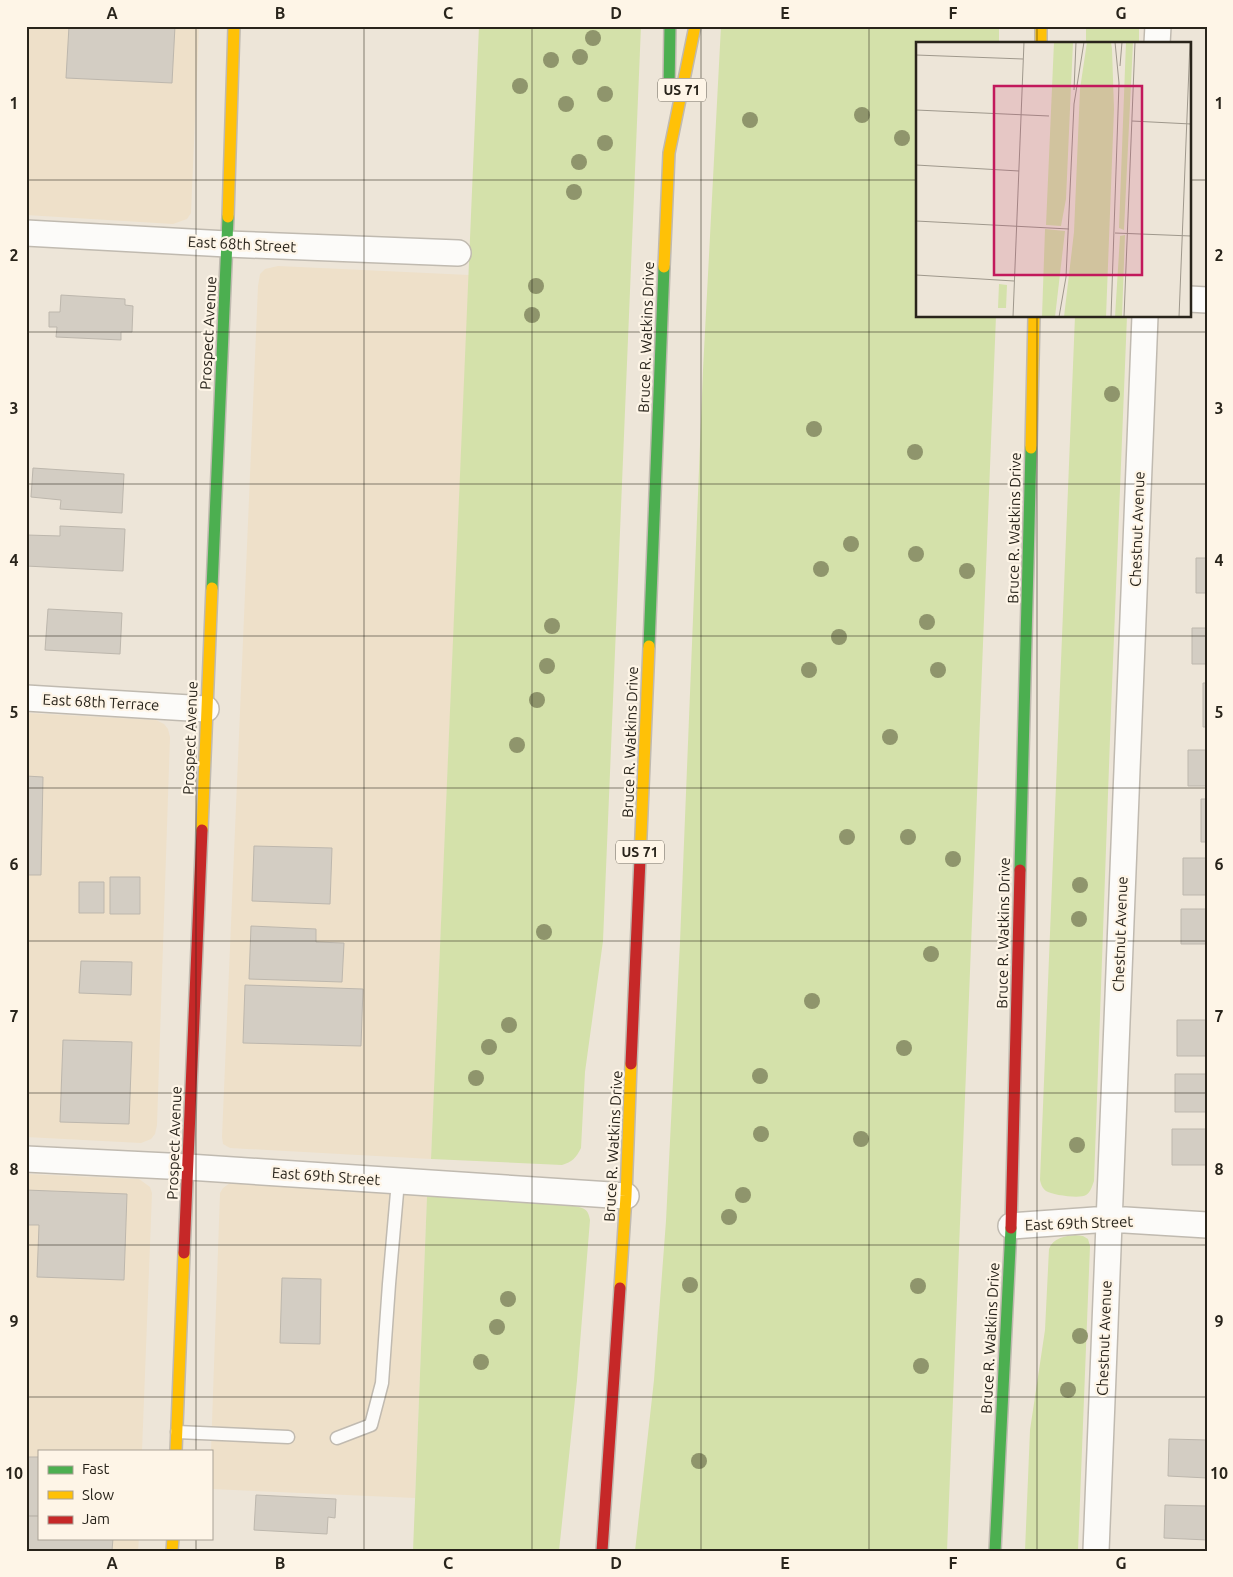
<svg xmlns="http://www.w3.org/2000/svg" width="1233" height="1577" viewBox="0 0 1233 1577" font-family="Ubuntu,sans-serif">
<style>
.built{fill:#eee0c9}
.green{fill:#d4e1aa}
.building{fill:#d3cdc3;stroke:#bdb7ad}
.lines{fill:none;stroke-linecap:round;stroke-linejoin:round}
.lane-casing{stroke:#c0bab0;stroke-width:15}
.street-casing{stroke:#c0bab0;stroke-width:28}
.fast-casing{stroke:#c0bab0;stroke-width:14}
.slow-casing{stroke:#c0bab0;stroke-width:14}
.jam-casing{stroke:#c0bab0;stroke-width:14}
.lane{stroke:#fcfbf9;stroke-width:12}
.street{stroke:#fcfbf9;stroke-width:25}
.fast{stroke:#4caf50;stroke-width:11}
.slow{stroke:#ffc107;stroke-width:11}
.jam{stroke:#c62828;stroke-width:11}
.tree{fill:#8f956c}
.grid{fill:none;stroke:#29241b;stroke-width:1;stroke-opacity:0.55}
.labels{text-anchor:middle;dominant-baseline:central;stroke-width:4.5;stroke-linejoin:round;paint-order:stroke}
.shield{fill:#fef5e7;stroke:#696358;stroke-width:1}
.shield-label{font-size:14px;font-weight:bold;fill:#29241b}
.street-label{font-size:15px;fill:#29241b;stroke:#fef5e7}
.inset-road{fill:none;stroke:#9f988c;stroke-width:1}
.view{fill:#c2185b;fill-opacity:0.15;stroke:#c2185b;stroke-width:2.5}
.inset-edge{fill:none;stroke:#29241b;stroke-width:2.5}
.neatline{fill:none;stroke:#29241b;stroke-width:2}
.grid-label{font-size:16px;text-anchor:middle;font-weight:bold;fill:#29241b}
</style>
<rect width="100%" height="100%" fill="#ede5d8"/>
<path class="built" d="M26 26H199L191 213 187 219 173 224 26 215Z
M278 266 469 275 431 1159 230 1148 223 1144 222 1137 258 286 260 274 265 269Z
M26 713 156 720 164 724 168 729 170 737 157 1125 155 1134 151 1139 141 1143 26 1137Z
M26 1174 139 1179 150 1187 152 1193 142 1451H39V1538H139L138 1551H26Z
M230 1183 427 1196 415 1498 211 1489V1451L220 1193 223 1188Z"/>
<path class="green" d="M479 26H641L603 941 585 1072 581 1148C576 1158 572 1162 562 1165L431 1159Z
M721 26H999V44H917V316H996L947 1551H635L654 1380 666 1221 680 942 703 370Z
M1086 26H1139V44H1086Z
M1075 316H1127L1111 711 1094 1181C1092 1186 1091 1192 1086 1195 1080 1199 1052 1195 1046 1191 1042 1188 1041 1184 1040 1180Z
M427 1196 571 1205C582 1208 588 1207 590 1220L577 1380 559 1551H413Z
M1075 1235 1083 1236 1088 1239 1090 1246 1078 1551H1025L1030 1430 1045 1330 1049 1249C1053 1238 1065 1236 1075 1235Z"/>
<path class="building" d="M69 26H175L172 83 66 78Z
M61 295 125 299V305L133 306 132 332H121V340L56 337 57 327H49V312H60Z
M33 468 124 474 122 513 60 509 61 500 31 497Z
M60 526 125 529 123 571 26 566 27 535 60 536Z
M1196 558H1207V593H1196Z
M48 609 122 613 120 654 45 650Z
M1192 628H1207V664H1192Z
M1203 683H1207V727H1203Z
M1188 750H1207V786H1188Z
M26 776 43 777 41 875H26Z
M1201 799H1207V842H1201Z
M254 846 332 848 330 904 252 901Z
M1183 858H1207V895H1183Z
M110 877H140V914H110Z
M79 882H104V913H79Z
M1181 909H1207V944H1181Z
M251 926 316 929V942L344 943 342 982 249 979Z
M81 961 132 962 131 995 79 993Z
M245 985 363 989 361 1046 243 1043Z
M1177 1020H1207V1056H1177Z
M63 1040 132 1042 129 1124 60 1122Z
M1175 1074H1207V1112H1175Z
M1172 1129H1207V1165H1172Z
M26 1190 127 1194 124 1280 37 1277 39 1225H26Z
M282 1278 321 1279 320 1344 280 1343Z
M1169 1439 1207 1440V1478L1168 1476Z
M26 1457H39V1516H26Z
M256 1495 336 1499 335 1518 328 1517 327 1534 254 1530Z
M1165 1505 1207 1506V1540L1164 1538Z
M26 1516H39V1538H113L112 1551H26Z"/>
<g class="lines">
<g class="lane-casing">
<path id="lane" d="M177 1432 288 1437
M337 1438 371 1425 382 1383 389 1284 398 1181"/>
</g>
<g class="street-casing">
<path id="street" d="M1157 44 1158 26
M26 233 227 244 458 253
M1189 299 1207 300
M26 698 206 709
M26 1159 188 1167 626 1196
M1011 1226 1109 1219 1207 1225
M1096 1551 1145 316"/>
</g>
<g class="fast-casing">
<path id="fast" d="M669 89 670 26
M212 588 228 217
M649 646 664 267
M1020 870 1031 448
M995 1551 1011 1228"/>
</g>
<g class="slow-casing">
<path id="slow" d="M1041 26V44
M228 217 234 26
M664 267 669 153 695 26
M1031 448 1034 316
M202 830 212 588
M640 859 649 646
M620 1288 626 1196 631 1064
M176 1451 184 1253
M172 1551 173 1538"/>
</g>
<g class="jam-casing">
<path id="jam" d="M631 1064 640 859
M1011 1228 1020 870
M184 1253 202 830
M602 1551 620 1288"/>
</g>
<use href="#lane" class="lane"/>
<use href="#street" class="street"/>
<use href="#fast" class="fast"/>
<use href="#slow" class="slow"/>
<use href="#jam" class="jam"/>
</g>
<g class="tree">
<circle cx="593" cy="38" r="8"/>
<circle cx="580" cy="57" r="8"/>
<circle cx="551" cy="60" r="8"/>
<circle cx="520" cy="86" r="8"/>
<circle cx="605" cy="94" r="8"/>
<circle cx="566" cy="104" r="8"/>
<circle cx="862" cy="115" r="8"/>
<circle cx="750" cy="120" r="8"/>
<circle cx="902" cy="138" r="8"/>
<circle cx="605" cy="143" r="8"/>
<circle cx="579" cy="162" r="8"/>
<circle cx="574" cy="192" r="8"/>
<circle cx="536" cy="286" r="8"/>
<circle cx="532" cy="315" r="8"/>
<circle cx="1112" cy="394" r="8"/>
<circle cx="814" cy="429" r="8"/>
<circle cx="915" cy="452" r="8"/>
<circle cx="851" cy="544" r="8"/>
<circle cx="916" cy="554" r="8"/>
<circle cx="821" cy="569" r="8"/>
<circle cx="967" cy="571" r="8"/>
<circle cx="927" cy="622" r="8"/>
<circle cx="552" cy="626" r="8"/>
<circle cx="839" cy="637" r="8"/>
<circle cx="547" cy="666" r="8"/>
<circle cx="809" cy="670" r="8"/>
<circle cx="938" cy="670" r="8"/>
<circle cx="537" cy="700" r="8"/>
<circle cx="890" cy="737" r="8"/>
<circle cx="517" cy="745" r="8"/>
<circle cx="847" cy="837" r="8"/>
<circle cx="908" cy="837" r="8"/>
<circle cx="953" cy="859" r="8"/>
<circle cx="1080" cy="885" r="8"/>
<circle cx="1079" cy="919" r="8"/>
<circle cx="544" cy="932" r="8"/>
<circle cx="931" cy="954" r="8"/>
<circle cx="812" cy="1001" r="8"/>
<circle cx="509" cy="1025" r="8"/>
<circle cx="489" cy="1047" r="8"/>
<circle cx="904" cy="1048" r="8"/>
<circle cx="760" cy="1076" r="8"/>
<circle cx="476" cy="1078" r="8"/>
<circle cx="761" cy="1134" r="8"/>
<circle cx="861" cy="1139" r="8"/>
<circle cx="1077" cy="1145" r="8"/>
<circle cx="743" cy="1195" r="8"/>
<circle cx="729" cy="1217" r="8"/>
<circle cx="690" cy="1285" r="8"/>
<circle cx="918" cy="1286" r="8"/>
<circle cx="508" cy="1299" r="8"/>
<circle cx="497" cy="1327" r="8"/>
<circle cx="1080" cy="1336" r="8"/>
<circle cx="481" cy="1362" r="8"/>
<circle cx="921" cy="1366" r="8"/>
<circle cx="1068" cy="1390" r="8"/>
<circle cx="699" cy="1461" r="8"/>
</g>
<path class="grid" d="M196 26V1451M364 26V1551M532 26V1551M701 26V1551M869 26V1551M1037 26V44M26 180H917M1189 180H1207M1037 316V1551M26 332H1207M26 484H1207M26 636H1207M26 788H1207M26 941H1207M26 1093H1207M26 1245H1207M26 1397H1207M196 1538V1551"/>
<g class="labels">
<g class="shield">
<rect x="658" y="78.5" width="48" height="23" rx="4"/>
<rect x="616" y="840.5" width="48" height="23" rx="4"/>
</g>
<g class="shield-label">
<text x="682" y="90">US 71</text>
<text x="640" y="852">US 71</text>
</g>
<g class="street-label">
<text transform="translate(242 244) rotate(3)">East 68th Street</text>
<text transform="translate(208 333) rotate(-87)">Prospect Avenue</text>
<text transform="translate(646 337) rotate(-88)">Bruce R. Watkins Drive</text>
<text transform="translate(1014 528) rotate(-89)">Bruce R. Watkins Drive</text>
<text transform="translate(1137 529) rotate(-88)">Chestnut Avenue</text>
<text transform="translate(101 702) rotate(3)">East 68th Terrace</text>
<text transform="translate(190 738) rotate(-88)">Prospect Avenue</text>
<text transform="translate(630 742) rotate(-88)">Bruce R. Watkins Drive</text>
<text transform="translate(1003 933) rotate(-89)">Bruce R. Watkins Drive</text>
<text transform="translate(1120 934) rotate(-88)">Chestnut Avenue</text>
<text transform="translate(174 1143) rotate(-88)">Prospect Avenue</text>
<text transform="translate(613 1146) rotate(-87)">Bruce R. Watkins Drive</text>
<text transform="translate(326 1176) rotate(4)">East 69th Street</text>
<text transform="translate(1079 1223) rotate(-2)">East 69th Street</text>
<text transform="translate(990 1338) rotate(-87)">Bruce R. Watkins Drive</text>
<text transform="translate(1104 1338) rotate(-88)">Chestnut Avenue</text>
</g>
</g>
<g transform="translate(916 42)">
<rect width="275" height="275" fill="#ede5d8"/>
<path d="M138 0H157L150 157 145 184 130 183ZM171 0H195L196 7 198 67 190 275H148L158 190 164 47ZM210 0H217L208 188 203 186ZM129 187 149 189 139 275H126ZM209 193 206 275H199L204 194ZM83 242 91 243 90 266H82Z" fill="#d4e1aa"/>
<path class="inset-road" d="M0 13 107 17M204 24 206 0M158 48 160 0M0 68 133 74M216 79 275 82M0 123 103 129M0 179 153 187M199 191 275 194M0 233 98 239M97 275 108 0M143 275 150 235 158 62 168 0M195 275 203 41 199 0M208 275 219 0M263 275 274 0"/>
<path class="view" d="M78 44H226V233H78Z"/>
<rect width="275" height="275" class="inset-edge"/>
</g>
<rect width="1233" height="1577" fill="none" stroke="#fef5e7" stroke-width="55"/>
<rect x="38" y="1450" width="175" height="90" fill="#fef5e7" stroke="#a9a195"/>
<rect x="48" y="1466" width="25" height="8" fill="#4caf50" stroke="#a9a195"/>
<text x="82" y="1474" font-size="15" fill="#29241b">Fast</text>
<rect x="48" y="1491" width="25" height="8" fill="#ffc107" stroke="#a9a195"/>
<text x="82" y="1500" font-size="15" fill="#29241b">Slow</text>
<rect x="48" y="1516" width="25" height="8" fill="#c62828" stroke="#a9a195"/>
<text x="82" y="1524" font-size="15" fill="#29241b">Jam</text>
<rect x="28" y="28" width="1178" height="1522" class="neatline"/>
<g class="grid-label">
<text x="112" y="19">A</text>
<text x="280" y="19">B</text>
<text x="448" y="19">C</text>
<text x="616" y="19">D</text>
<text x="785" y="19">E</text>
<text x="953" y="19">F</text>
<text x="1121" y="19">G</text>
<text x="14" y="109">1</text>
<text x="1219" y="109">1</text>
<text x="14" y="261">2</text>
<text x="1219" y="261">2</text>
<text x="14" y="414">3</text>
<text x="1219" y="414">3</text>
<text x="14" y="566">4</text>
<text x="1219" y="566">4</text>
<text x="14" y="718">5</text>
<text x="1219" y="718">5</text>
<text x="14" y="870">6</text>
<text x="1219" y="870">6</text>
<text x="14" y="1022">7</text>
<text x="1219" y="1022">7</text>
<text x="14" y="1175">8</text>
<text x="1219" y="1175">8</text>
<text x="14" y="1327">9</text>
<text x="1219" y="1327">9</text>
<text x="14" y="1479">10</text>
<text x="1219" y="1479">10</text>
<text x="112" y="1569">A</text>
<text x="280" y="1569">B</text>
<text x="448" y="1569">C</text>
<text x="616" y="1569">D</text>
<text x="785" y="1569">E</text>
<text x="953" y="1569">F</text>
<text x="1121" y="1569">G</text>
</g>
</svg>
